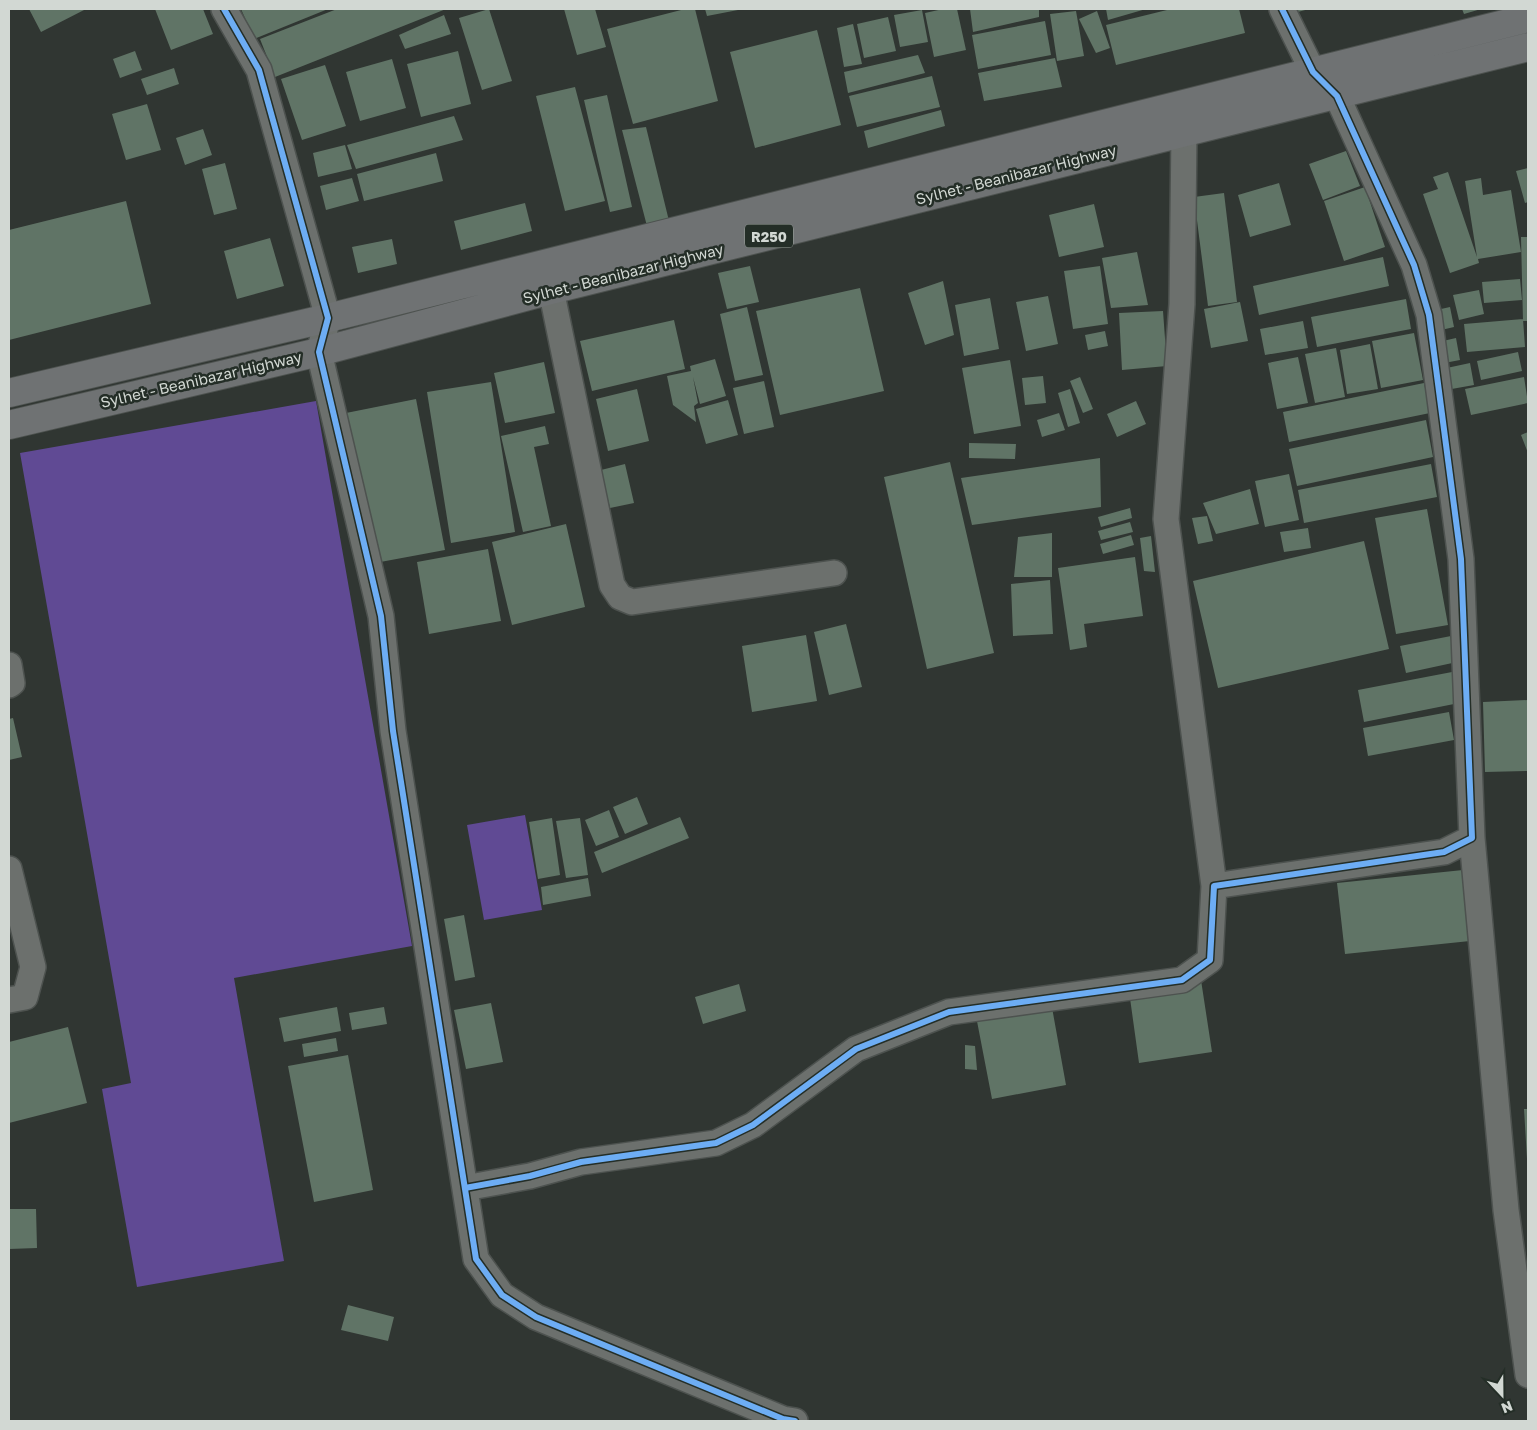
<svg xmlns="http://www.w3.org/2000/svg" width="1537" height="1430" viewBox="0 0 1537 1430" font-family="'Golos Text',sans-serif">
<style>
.water{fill:#604a94}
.building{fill:#607466}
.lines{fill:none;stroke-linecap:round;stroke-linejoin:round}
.street-casing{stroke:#4d524f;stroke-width:28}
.primary-casing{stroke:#4d524f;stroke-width:30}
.street{stroke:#6c706d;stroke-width:25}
.primary{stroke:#6f7273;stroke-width:28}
.cycleway-casing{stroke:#242e27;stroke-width:9}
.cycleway{stroke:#6dadf4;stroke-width:6}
.labels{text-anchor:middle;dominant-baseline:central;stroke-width:5;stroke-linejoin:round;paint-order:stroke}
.shield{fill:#242e27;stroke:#9ea59f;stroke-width:1}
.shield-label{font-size:14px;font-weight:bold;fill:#d2d8d3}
.street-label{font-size:15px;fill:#d2d8d3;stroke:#242e27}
</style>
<rect width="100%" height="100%" fill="#303632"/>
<path class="water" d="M316 401 412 946 234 978 284 1261 137 1287 102 1089 131 1083 20 453Z
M525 815 542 910 484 920 467 825Z"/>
<path class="building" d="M29 9H86L41 32Z
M155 9H203L213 34 171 50Z
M241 9H328L254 39Z
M337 9H446L275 77 260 39Z
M489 9 512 81 482 90 459 18Z
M564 9H595L606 47 577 55Z
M685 9H695L718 101 633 124 607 29Z
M705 9H737L738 10 707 16Z
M943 9H957L966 50 934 57 925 13Z
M970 9H1039V17L973 32Z
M1106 9H1146L1108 20Z
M1171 9H1239L1245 33 1116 65 1106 25Z
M1292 9H1309L1294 13Z
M1462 9H1481L1464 14Z
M922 10 928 42 900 47 894 15Z
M1076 11 1084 56 1057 61 1050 14Z
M1097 11 1110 48 1096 53 1079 19Z
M444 15 451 34 405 49 399 35Z
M888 17 896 51 864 58 857 24Z
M1045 21 1051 55 978 69 972 35Z
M853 24 862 64 844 67 837 28Z
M817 30 841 125 755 148 730 52Z
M135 51 142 70 120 78 113 59Z
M458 51 471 104 421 117 407 64Z
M918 55 925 73 848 93 844 72Z
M1055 58 1062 87 984 101 978 73Z
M392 59 406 108 360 121 346 72Z
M325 65 346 126 302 140 281 79Z
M174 68 179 84 147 95 141 79Z
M932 76 940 107 857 127 849 96Z
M575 87 605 201 565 211 536 96Z
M607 95 632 207 610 212 584 100Z
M147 104 161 150 126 160 112 114Z
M941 110 945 126 868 148 864 131Z
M454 116 463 140 356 169 347 145Z
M646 127 670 225 648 230 622 130Z
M203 129 212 155 185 165 176 138Z
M345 145 352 169 318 177 313 153Z
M1346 151 1360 186 1323 200 1309 164Z
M436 153 443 181 364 201 357 174Z
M225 163 237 209 214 215 202 169Z
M1528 168V202L1525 203 1516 171Z
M1448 172 1477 257 1465 181 1481 178 1483 195 1511 190 1521 252 1478 259 1479 263 1450 273 1423 194 1438 189 1433 177Z
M352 178 359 201 326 210 320 186Z
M1279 183 1291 225 1250 237 1238 195Z
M1365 187 1385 247 1344 261 1324 201Z
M1224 193 1237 302 1208 306 1194 197Z
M126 201 151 304 9 340V230Z
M525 203 532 231 461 250 454 221Z
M1094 204 1104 247 1059 257 1049 215Z
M1521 237H1528V321H1523Z
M270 238 284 286 237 299 224 251Z
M392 239 397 264 358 273 352 247Z
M1137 252 1148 305 1111 308 1102 258Z
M1383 257 1389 286 1259 315 1253 286Z
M750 266 759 302 727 309 718 273Z
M1100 266 1108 324 1073 329 1064 271Z
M1520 279 1522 300 1484 303 1482 282Z
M943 281 954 335 925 345 908 293Z
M860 288 884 391 780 415 756 311Z
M1479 290 1484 314 1459 320 1453 295Z
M1048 296 1058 344 1026 351 1016 302Z
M990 298 999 349 964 356 955 305Z
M1406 299 1411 329 1317 347 1311 317Z
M1240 302 1248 341 1211 348 1204 309Z
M747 307 763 375 735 381 720 314Z
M1450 307 1454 327 1437 331 1432 311Z
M1163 311 1167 366 1122 370 1119 313Z
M1523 319 1525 347 1467 352 1464 324Z
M674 320 685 369 592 391 580 341Z
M1303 321 1308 348 1265 355 1260 329Z
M1105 331 1108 346 1088 350 1085 335Z
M1414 333 1423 380 1381 388 1372 341Z
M1456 338 1460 360 1439 364 1434 343Z
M1370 344 1378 389 1347 394 1340 350Z
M1336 348 1345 397 1315 403 1305 354Z
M1518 352 1522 371 1481 380 1477 361Z
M1298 357 1308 403 1277 409 1268 363Z
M715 359 726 396 700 404 693 377 698 403 694 406 696 422 673 405 667 376 691 371 690 366Z
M1010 360 1021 426 974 434 962 368Z
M544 362 555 413 505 423 494 373Z
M1470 363 1474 385 1446 390 1442 369Z
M1043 376 1046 403 1025 405 1022 378Z
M1080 377 1093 409 1083 413 1070 381Z
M1524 377 1528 403 1471 415 1465 389Z
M764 381 774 427 744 434 733 388Z
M491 382 515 532 451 543 427 392Z
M1424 383 1430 413 1289 442 1283 412Z
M637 389 649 441 608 451 596 399Z
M1070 389 1080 423 1068 427 1058 393Z
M416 399 445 550 375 563 346 413Z
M728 400 738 435 706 444 696 409Z
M1136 401 1146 424 1117 437 1107 414Z
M1059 413 1065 430 1042 437 1037 420Z
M1426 420 1433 457 1297 486 1289 449Z
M545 426 549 444 534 447 551 526 523 532 501 436Z
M1528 432V453L1521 435Z
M969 443 1016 444 1015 459 969 458Z
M1100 458 1101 507 972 525 961 478Z
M950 462 994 653 927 669 884 477Z
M625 464 634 503 610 508 601 470Z
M1431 464 1437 497 1304 523 1298 490Z
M1289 474 1299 520 1265 527 1255 481Z
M1250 489 1259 524 1216 534 1203 503Z
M1130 508 1132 518 1101 527 1098 517Z
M1427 509 1448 625 1396 634 1375 518Z
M1207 516 1213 541 1198 544 1192 518Z
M1130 522 1133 532 1101 540 1098 531Z
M566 524 585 607 512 625 492 542Z
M1308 528 1311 548 1284 552 1280 532Z
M1052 533V577H1014L1018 537Z
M1131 535 1134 545 1103 554 1100 544Z
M1151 536 1155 572 1144 571 1140 538Z
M1364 541 1389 649 1218 688 1193 581Z
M488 549 501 621 429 634 417 562Z
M1135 557 1143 616 1084 624 1087 647 1070 650 1058 568Z
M1050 580 1053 634 1013 636 1011 584Z
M846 624 862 687 829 695 814 632Z
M806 635 817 701 752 712 742 646Z
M1451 636 1457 662 1406 673 1400 646Z
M1452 672 1459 703 1364 722 1358 690Z
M1528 700V771L1485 772 1483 702Z
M1449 712 1454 740 1368 756 1363 728Z
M13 718 22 757 9 760V719Z
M637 797 648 824 625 834 613 807Z
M609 810 619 837 596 846 585 820Z
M680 817 689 838 602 873 594 852Z
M552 818 560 875 538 879 529 822Z
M580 818 588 875 566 878 556 821Z
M1463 870 1470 941 1345 954 1337 883Z
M588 878 591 896 543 905 541 887Z
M464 915 475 977 455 981 444 919Z
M1201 980 1212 1052 1139 1063 1129 991Z
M739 984 746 1011 703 1024 695 997Z
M1051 1002 1066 1085 992 1099 976 1016Z
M491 1003 503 1062 466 1069 454 1010Z
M337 1007 341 1031 284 1042 279 1018Z
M384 1007 387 1024 352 1030 349 1013Z
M68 1027 87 1103 9 1123V1042Z
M336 1038 338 1051 304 1057 302 1044Z
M965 1045 975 1046 977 1070 965 1069Z
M348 1055 373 1190 314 1202 288 1066Z
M1524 1109H1528V1159H1527Z
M9 1209H36L37 1248 9 1249Z
M348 1305 394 1317 388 1341 341 1330Z"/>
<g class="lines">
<g class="street-casing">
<path id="street" d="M224 9 259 70 328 318 319 352 381 616 393 731 476 1259 502 1295 536 1317 783 1419 795 1421
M1184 132 1182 304 1166 519 1214 886
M547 270 612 585 620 597 632 602 834 573
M9 665 12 683 9 685
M1472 838 1506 1210 1528 1375
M9 869 33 967 25 997 9 1000
M465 1188 530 1176 581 1162 716 1143 753 1125 856 1049 949 1012 1182 980 1210 960 1214 886 1444 852 1472 838 1461 559 1429 315 1414 265 1337 96 1313 72 1282 9"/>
</g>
<g class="primary-casing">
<path id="primary" d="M9 393 328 318 1528 18
M9 425 319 352 551 290 1528 47"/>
</g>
<use href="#street" class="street"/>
<use href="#primary" class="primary"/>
<g class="cycleway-casing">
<path id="cycleway" d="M224 9 259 70 328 318 319 352 381 616 393 731 476 1259 502 1295 536 1317 783 1419 795 1421
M465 1188 530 1176 581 1162 716 1143 753 1125 856 1049 949 1012 1182 980 1210 960 1214 886 1444 852 1472 838 1461 559 1429 315 1414 265 1337 96 1313 72 1282 9"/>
</g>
<use href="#cycleway" class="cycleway"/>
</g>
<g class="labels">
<rect class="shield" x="745" y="224.5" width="48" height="23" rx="4"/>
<g class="shield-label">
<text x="769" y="236">R250</text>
</g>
<g class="street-label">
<text transform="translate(1016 174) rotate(-14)">Sylhet - Beanibazar Highway</text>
<text transform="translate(623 273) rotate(-14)">Sylhet - Beanibazar Highway</text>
<text transform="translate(201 379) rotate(-13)">Sylhet - Beanibazar Highway</text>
</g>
</g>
<rect width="1537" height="1430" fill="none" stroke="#d2d8d3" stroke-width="20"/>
<g transform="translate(1502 1395) rotate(158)" stroke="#242e27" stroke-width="4" paint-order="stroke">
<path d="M0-4L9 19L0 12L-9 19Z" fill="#d2d8d3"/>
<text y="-8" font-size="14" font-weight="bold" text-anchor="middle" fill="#d2d8d3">N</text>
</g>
</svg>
